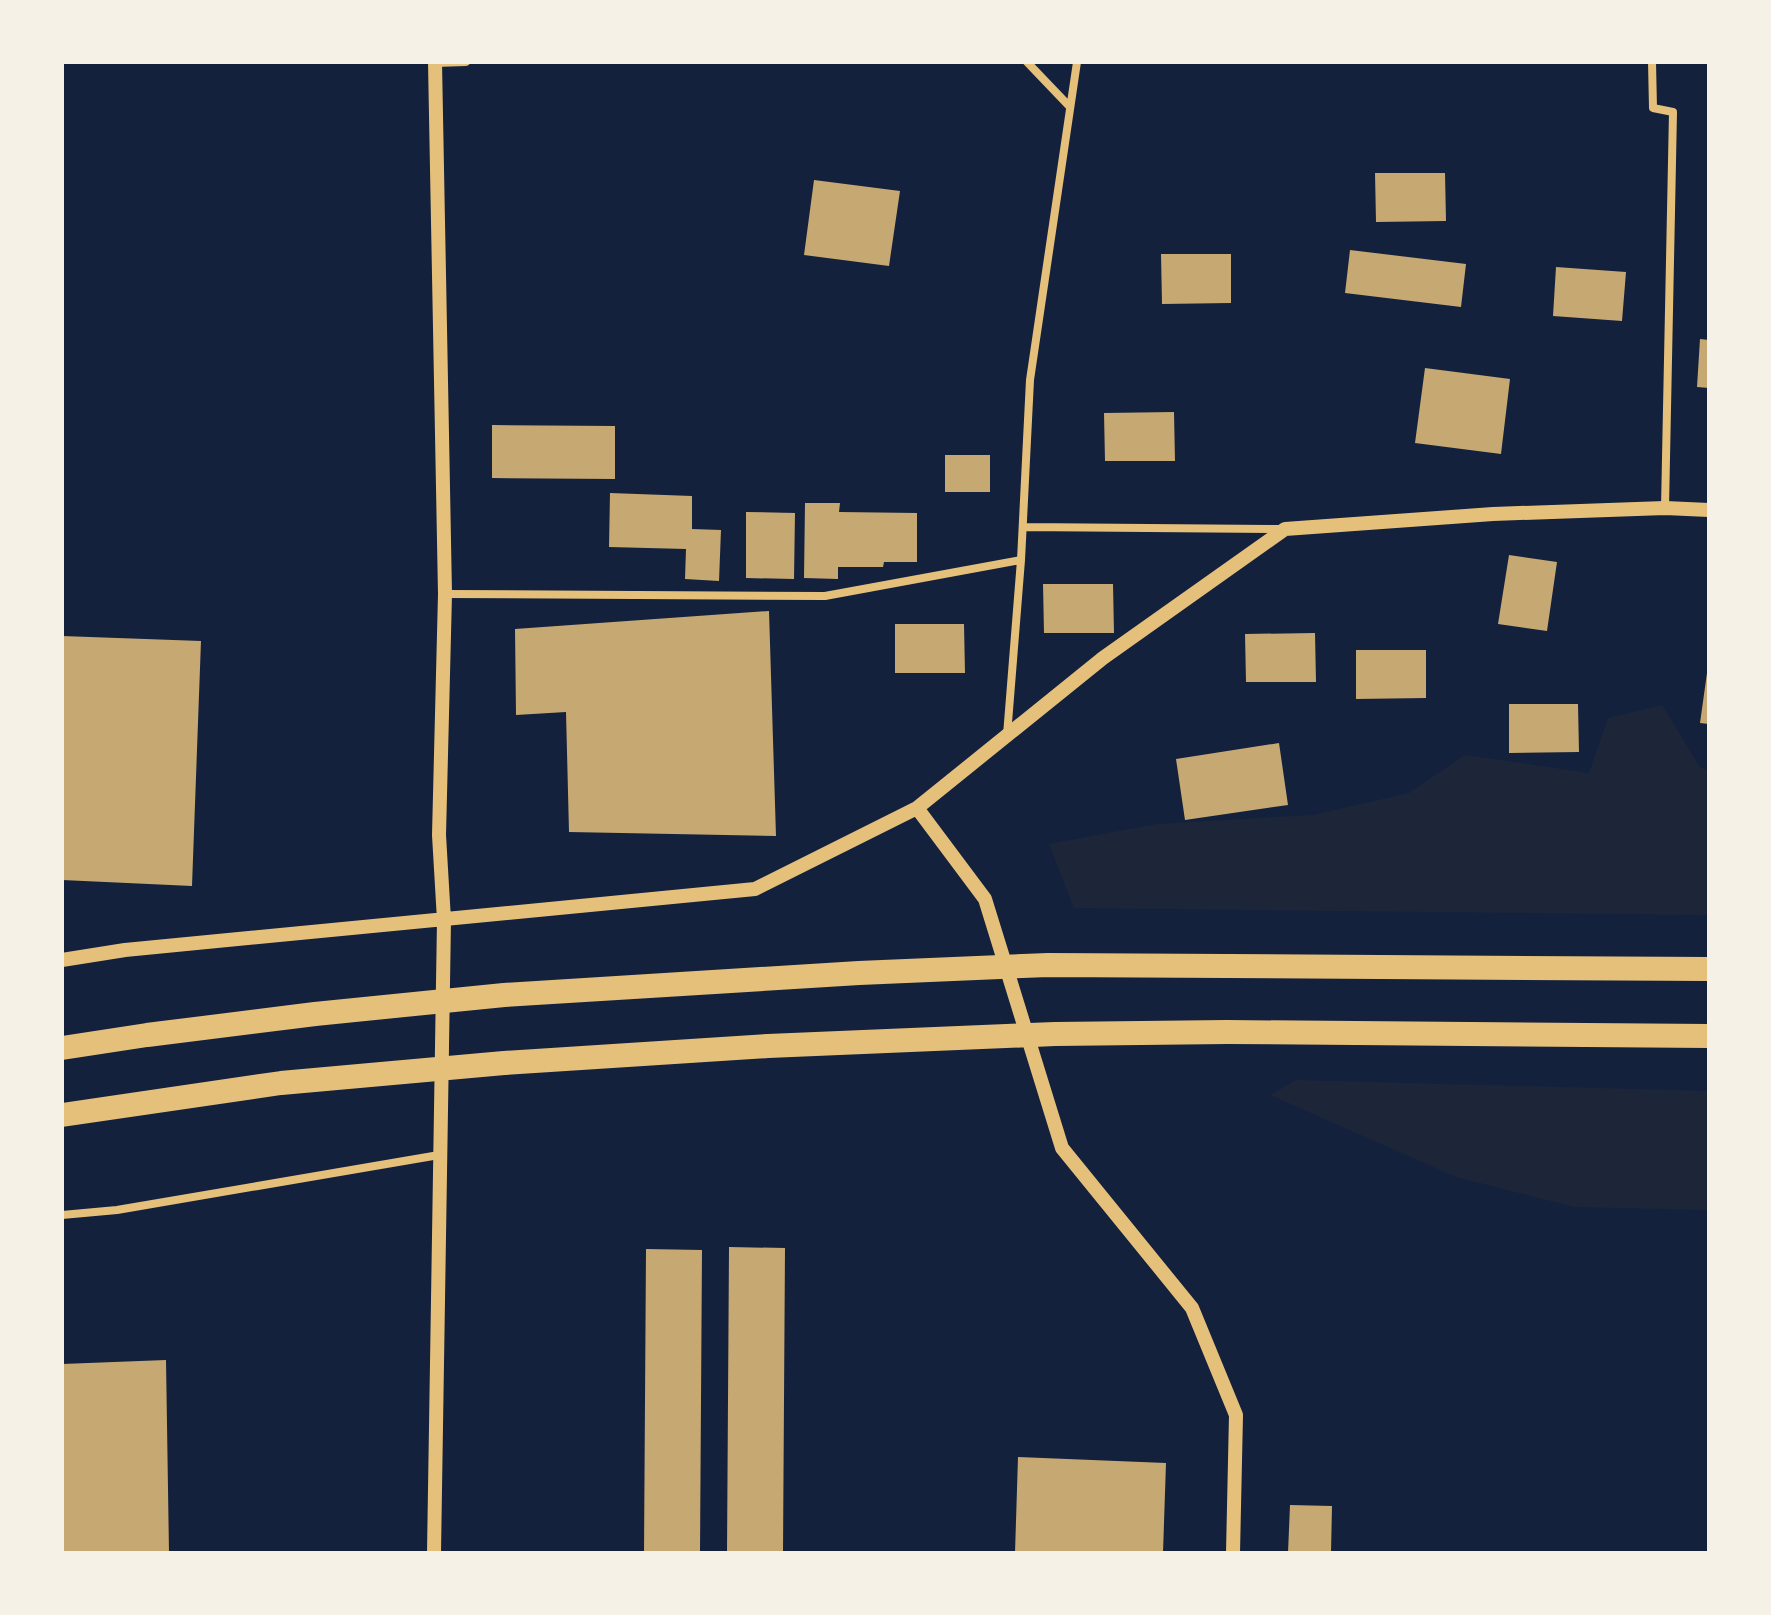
<svg xmlns="http://www.w3.org/2000/svg" width="1771" height="1615" viewBox="0 0 1771 1615" font-family="Signika,sans-serif">
<style>
.green{fill:#1d2539}
.building{fill:#c6a872}
.lines{fill:none;stroke-linecap:round;stroke-linejoin:round}
.minor{stroke:#e5c07b;stroke-width:8}
.tertiary{stroke:#e5c07b;stroke-width:14}
.motorway{stroke:#e5c07b;stroke-width:24}
</style>
<rect width="100%" height="100%" fill="#14213d"/>
<path class="green" d="M1662 705 1700 767 1709 771V915L1074 908 1049 844 1157 824 1313 815 1409 793 1465 755 1589 773 1608 718Z
M1296 1080 1709 1091V1210L1575 1207 1456 1177 1270 1095Z"/>
<path class="building" d="M1375 173H1445L1446 221 1376 222Z
M814 180 900 191 889 266 804 255Z
M1350 250 1466 264 1461 307 1345 293Z
M1161 254H1231V303L1162 304Z
M1556 267 1626 272 1622 321 1553 316Z
M1700 339 1709 340V388L1697 387Z
M1425 368 1510 379 1501 454 1415 443Z
M1174 412 1175 461H1105L1104 413Z
M492 425 615 426V479L492 478Z
M945 455H990V492H945Z
M610 493 692 496V529L721 530 719 581 685 579 686 549 609 547Z
M805 503H840L839 512 917 513V562H884L883 567H838V579L804 578Z
M746 512 795 513 794 579 746 578Z
M1509 555 1557 562 1547 631 1498 624Z
M1043 584H1113L1114 633H1044Z
M769 611 776 836 569 832 566 712 516 715 515 629Z
M895 624H964L965 673H895Z
M1315 633 1316 682H1246L1245 634Z
M62 636 201 641 192 886 62 880Z
M1356 650H1426V698L1356 699Z
M1707 673H1709V724L1700 723Z
M1509 704H1578L1579 752 1509 753Z
M1279 743 1288 805 1185 820 1176 759Z
M729 1247 785 1248 783 1553H727Z
M646 1249 702 1250 700 1553H644Z
M166 1360 169 1553H62V1364Z
M1018 1457 1166 1463 1163 1553H1015Z
M1290 1505 1332 1506 1331 1553H1288Z"/>
<g class="lines">
<path class="minor" d="M1027 62 1070 107
M1652 62 1653 108 1673 112 1665 508
M435 63 466 62
M1023 527 1282 529
M445 594 825 596 1021 560
M1007 735 1021 560 1030 380 1077 62
M62 1215 117 1210 439 1155"/>
<path class="tertiary" d="M917 808 985 899 1062 1148 1192 1308 1236 1415 1233 1553
M62 960 125 950 755 889 917 808 1103 658 1285 529 1493 514 1665 508 1709 510
M434 1553 444 920 439 835 445 594 435 62"/>
<path class="motorway" d="M62 1048 147 1035 315 1014 504 995 859 973 1048 965 1709 969
M62 1115 281 1083 504 1063 768 1046 1055 1034 1227 1032 1709 1036"/>
</g>
<rect width="1771" height="1615" fill="none" stroke="#f6f1e7" stroke-width="128"/>
</svg>
